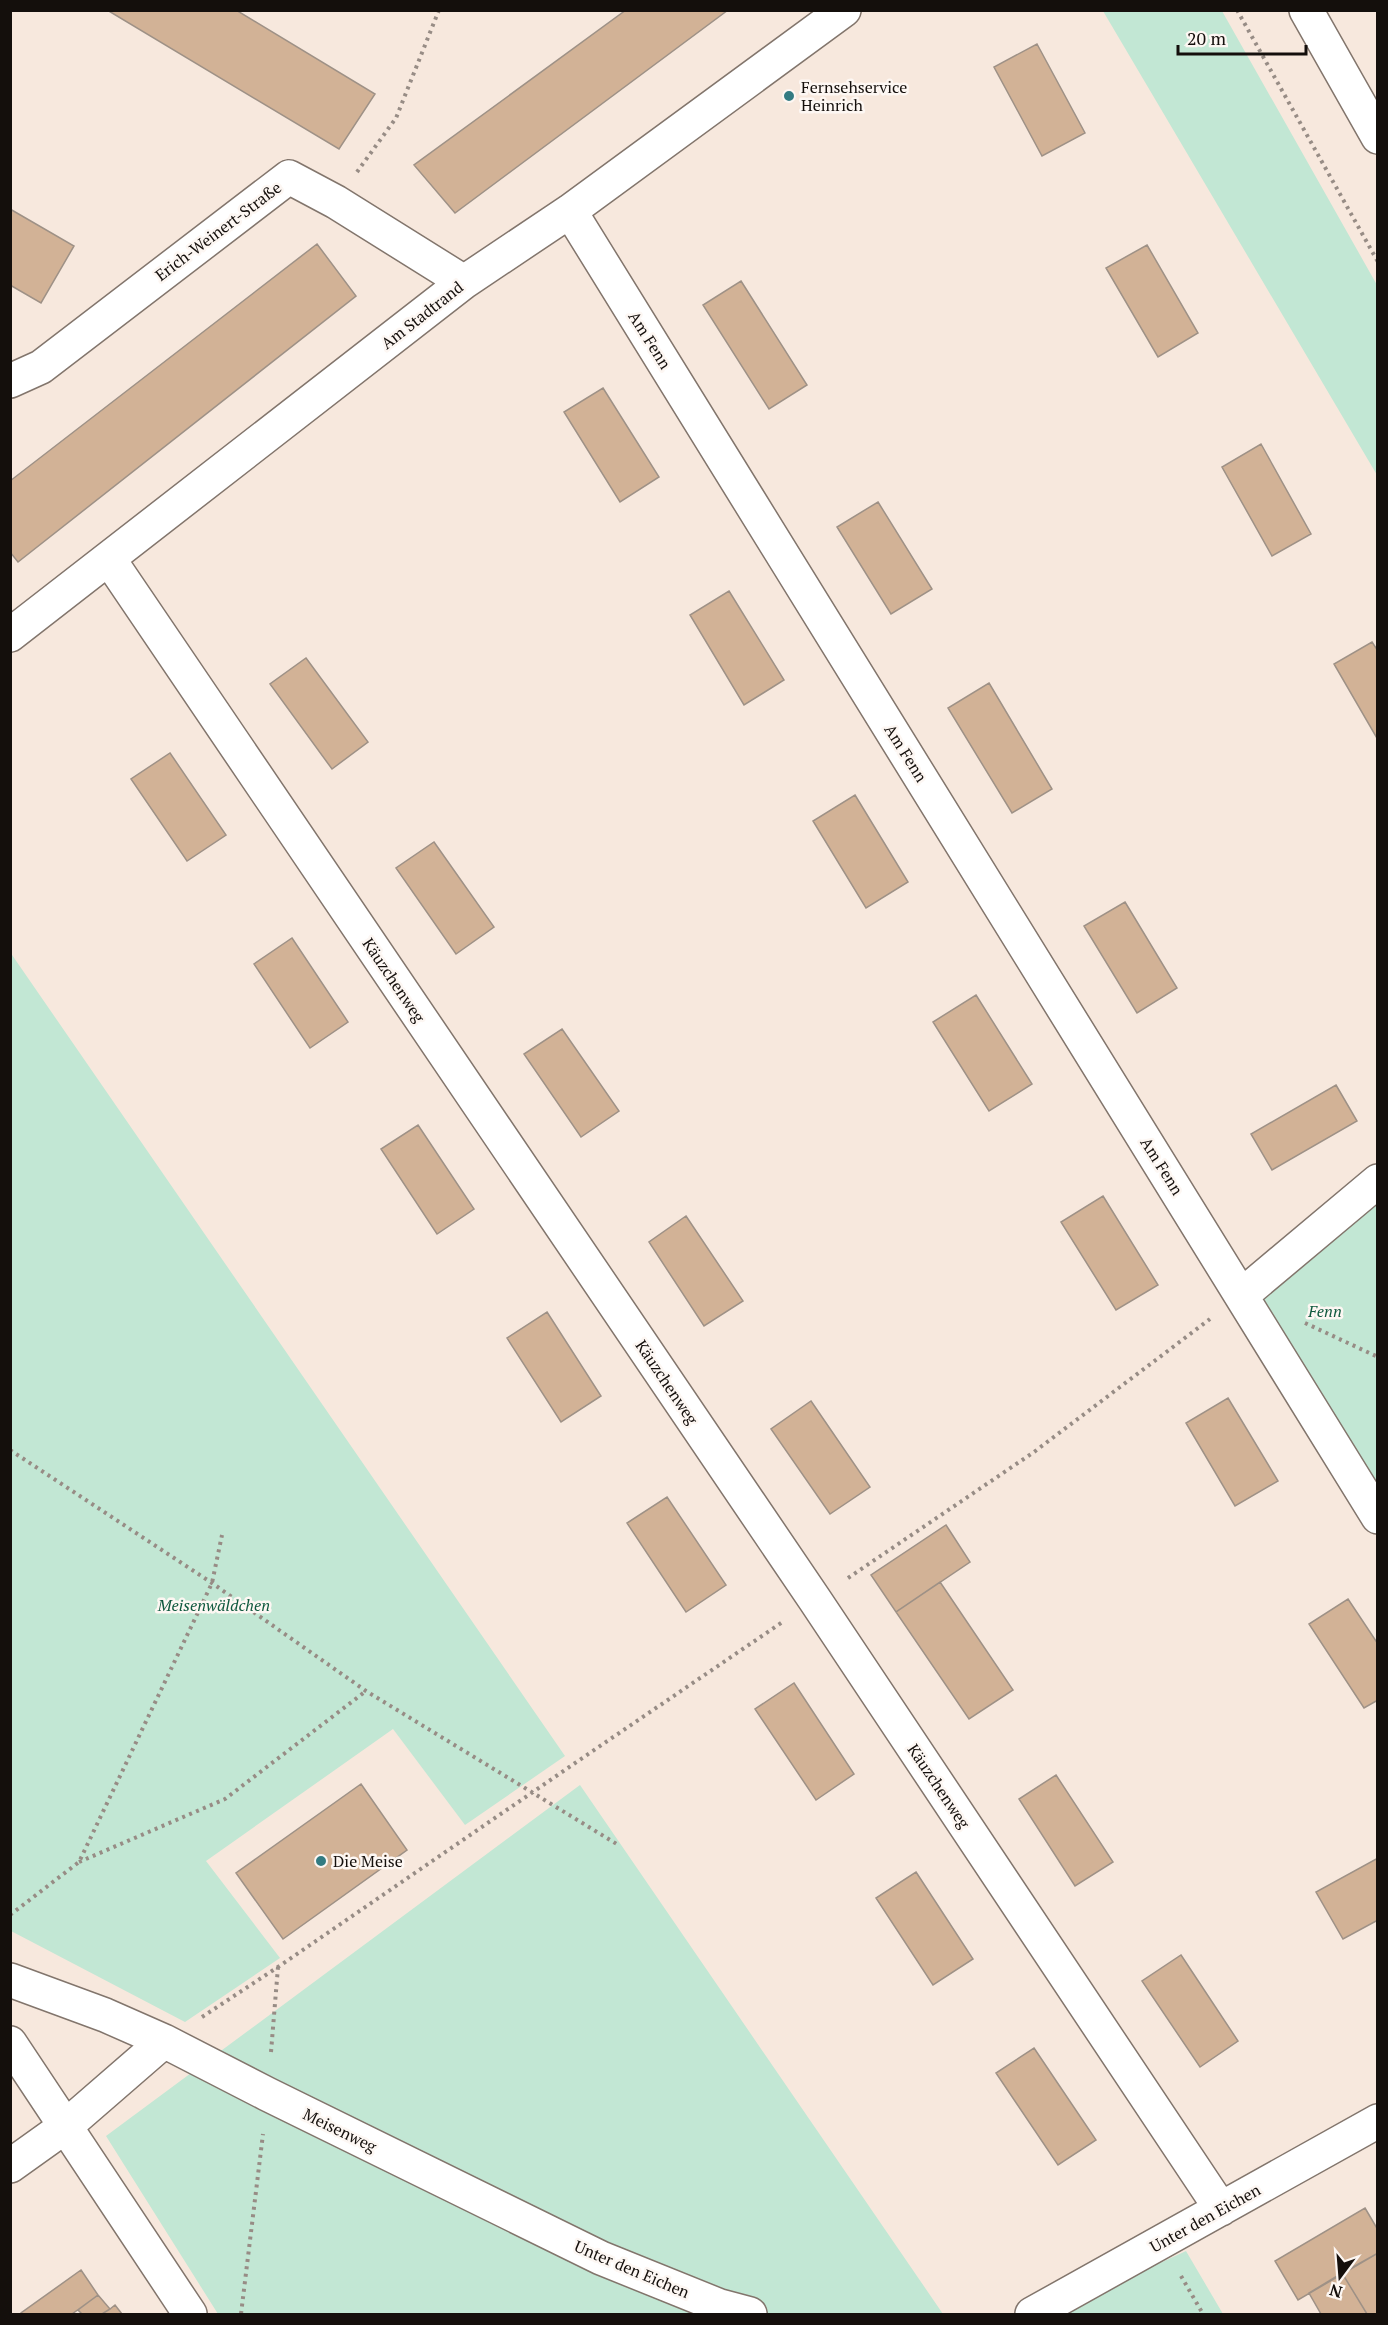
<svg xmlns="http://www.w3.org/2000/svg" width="1388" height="2325" viewBox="0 0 1388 2325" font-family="'PT Serif',serif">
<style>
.green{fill:#c2e7d4}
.building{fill:#d2b296;stroke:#9e9186;stroke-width:1.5}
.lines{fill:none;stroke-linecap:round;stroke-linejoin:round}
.minor-casing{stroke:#82756c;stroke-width:36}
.tertiary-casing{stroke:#82756c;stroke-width:36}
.path{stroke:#978c85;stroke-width:4;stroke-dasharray:3 4.5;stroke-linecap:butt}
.minor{stroke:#fff;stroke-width:33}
.tertiary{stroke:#fff;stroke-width:33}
.poi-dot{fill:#337b82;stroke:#fdf7f3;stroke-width:2}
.labels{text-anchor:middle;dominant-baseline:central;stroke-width:5;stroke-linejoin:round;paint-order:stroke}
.poi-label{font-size:16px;fill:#140f0c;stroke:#fdf7f3;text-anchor:start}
.street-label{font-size:16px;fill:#140f0c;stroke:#fdf7f3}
.park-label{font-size:16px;font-style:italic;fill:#0f593e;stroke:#fdf7f3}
</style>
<rect width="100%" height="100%" fill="#f7e8dd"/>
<path class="green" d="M1103 11H1222L1377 285V475Z
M10 952 565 1756 465 1825 393 1729 206 1861 280 1958 185 2022 11 1931Z
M1377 1202V1495L1258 1300Z
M580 1785 943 2314H218L106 2136Z
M1186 2251 1223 2314H1049Z"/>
<path class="building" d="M107 10H236L375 94 339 149Z
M626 10H728L455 213 414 165Z
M1037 44 1085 133 1042 156 994 67Z
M10 209 74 246 41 303 10 285Z
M317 244 356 296 18 562 10 552V481Z
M1147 245 1198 333 1158 357 1106 268Z
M741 281 807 385 769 409 703 305Z
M603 388 659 477 620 502 564 412Z
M1261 444 1311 534 1272 556 1222 467Z
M878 502 932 589 891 614 837 527Z
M729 591 784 680 744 705 690 615Z
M1372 642 1378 651V740L1334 664Z
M306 658 368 742 332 769 270 684Z
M989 683 1052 789 1012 813 948 708Z
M170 753 226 835 187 861 131 779Z
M855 795 908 882 866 908 813 821Z
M434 842 494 927 456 954 396 868Z
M1125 902 1177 988 1137 1013 1084 926Z
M292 938 348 1022 310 1048 254 964Z
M976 995 1032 1084 989 1111 933 1022Z
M562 1029 619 1111 581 1137 524 1054Z
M1336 1085 1357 1121 1272 1170 1251 1134Z
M418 1125 474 1209 437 1234 381 1149Z
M1103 1196 1158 1285 1116 1310 1061 1222Z
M686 1216 743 1301 704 1326 649 1242Z
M547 1312 601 1396 561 1422 507 1338Z
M1228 1398 1278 1481 1235 1506 1186 1423Z
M811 1401 870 1487 830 1514 771 1429Z
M667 1497 726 1585 686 1612 627 1523Z
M946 1525 970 1562 896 1612 871 1575Z
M940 1582 1013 1690 969 1719 896 1612Z
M1348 1599 1378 1644V1700L1364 1708 1309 1624Z
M794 1683 854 1774 816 1800 755 1709Z
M1056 1775 1113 1862 1075 1886 1019 1799Z
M361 1784 407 1850 283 1939 236 1873Z
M1378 1858V1920L1343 1939 1316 1892Z
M916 1872 973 1959 933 1985 876 1898Z
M1181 1955 1238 2041 1200 2067 1142 1981Z
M1034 2048 1096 2140 1058 2165 996 2073Z
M1365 2208 1378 2230V2253L1298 2300 1275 2261Z
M1378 2253V2314H1367L1342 2273Z
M81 2270 98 2295 72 2314H21V2313Z
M1342 2273 1367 2314H1321L1309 2293Z
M98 2295 110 2309 102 2314H82L78 2310Z
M115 2305 122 2314H102L110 2309Z"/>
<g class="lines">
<g class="minor-casing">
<path id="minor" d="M570 211 1378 1517
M10 381 41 367 289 177 336 202 464 282
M109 559 815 1600 1221 2209
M10 635 464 282 570 211 844 10
M1242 1295 1378 1181
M10 1980 105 2015 164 2041 267 2094 601 2258 720 2306 750 2314
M10 2043 190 2314
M10 2166 66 2126 164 2041
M1032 2314 1378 2121"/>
</g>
<g class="tertiary-casing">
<path id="tertiary" d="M1306 10 1378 137"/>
</g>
<path class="path" d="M1237 10 1378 262
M357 172 396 118 439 10
M1305 1323 1378 1357
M10 1450 212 1583 366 1691 620 1846
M848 1578 1034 1452 1210 1319
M79 1862 225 1799 366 1691
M10 1915 79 1862 212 1583 222 1535
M202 2017 278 1967 578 1761 784 1621
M271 2052 278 1967
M1181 2276 1203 2314
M241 2314 263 2134"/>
<use href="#minor" class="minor"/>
<use href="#tertiary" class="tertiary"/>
</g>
<g class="poi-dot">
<circle cx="789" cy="96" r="6"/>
<circle cx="321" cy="1861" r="6"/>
</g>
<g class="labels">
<g class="poi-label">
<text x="801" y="87">Fernsehservice<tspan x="801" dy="18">Heinrich</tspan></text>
<text x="333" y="1861">Die Meise</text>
</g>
<g class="street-label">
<text transform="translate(218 231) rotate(-37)">Erich-Weinert-Straße</text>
<text transform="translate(422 315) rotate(-38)">Am Stadtrand</text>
<text transform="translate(650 340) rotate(58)">Am Fenn</text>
<text transform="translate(906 753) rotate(58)">Am Fenn</text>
<text transform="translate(394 980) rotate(56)">Käuzchenweg</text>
<text transform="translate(1162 1166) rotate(58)">Am Fenn</text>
<text transform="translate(667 1382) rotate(56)">Käuzchenweg</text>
<text transform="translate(939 1786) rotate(56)">Käuzchenweg</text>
<text transform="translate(340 2130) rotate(26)">Meisenweg</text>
<text transform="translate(1205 2218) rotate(-29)">Unter den Eichen</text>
<text transform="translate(632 2269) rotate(23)">Unter den Eichen</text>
</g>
<g class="park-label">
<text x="1325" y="1311">Fenn</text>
<text x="214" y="1605">Meisenwäldchen</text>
</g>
</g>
<rect width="1388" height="2325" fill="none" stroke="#140f0c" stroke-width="24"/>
<g transform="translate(1340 2277) rotate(196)" stroke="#fdf7f3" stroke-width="4.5" paint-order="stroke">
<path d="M0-4.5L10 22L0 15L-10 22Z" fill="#140f0c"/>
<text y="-9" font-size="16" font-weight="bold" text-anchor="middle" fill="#140f0c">N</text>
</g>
<path d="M1178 45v9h128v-9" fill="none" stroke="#140f0c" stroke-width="3"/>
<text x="1187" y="45" font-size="18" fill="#140f0c" stroke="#fdf7f3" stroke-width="4.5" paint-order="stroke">20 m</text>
</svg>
